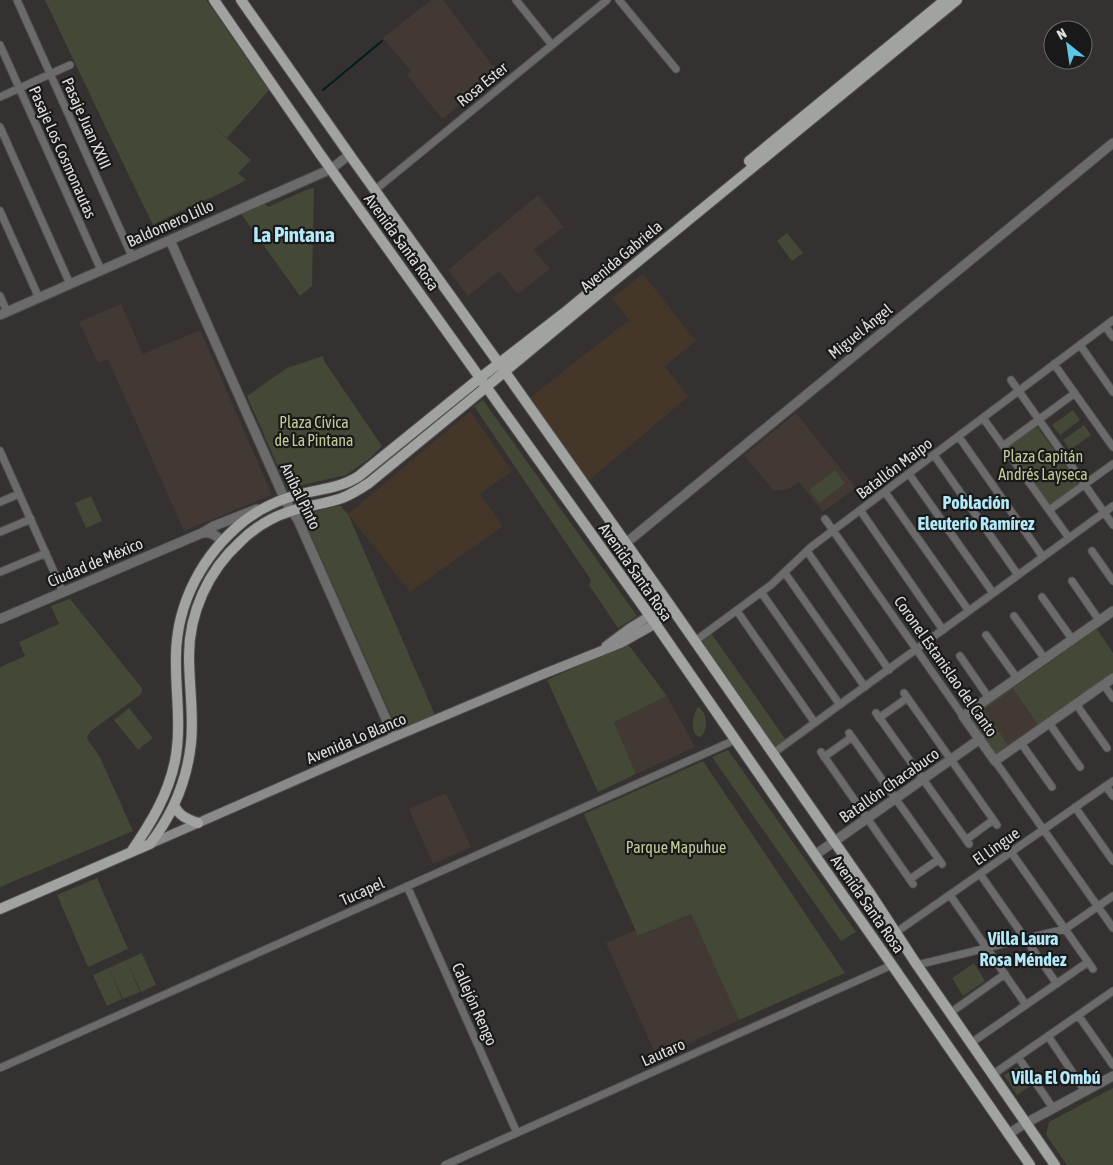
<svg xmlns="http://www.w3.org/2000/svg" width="1113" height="1165" viewBox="0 0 1113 1165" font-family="'Asap Condensed',sans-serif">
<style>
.commercial{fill:#45362a}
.built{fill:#423935}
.green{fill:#444836}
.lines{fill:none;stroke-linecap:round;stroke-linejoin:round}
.stream{stroke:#031d1f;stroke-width:2}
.minor-casing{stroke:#504d4c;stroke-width:9}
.tertiary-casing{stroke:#504d4c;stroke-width:11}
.secondary-casing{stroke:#504d4c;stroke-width:11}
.primary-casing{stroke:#504d4c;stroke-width:12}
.minor{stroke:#6a6b6a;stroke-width:7}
.tertiary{stroke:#6a6b6a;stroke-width:9}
.secondary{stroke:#898a89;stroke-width:9}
.primary{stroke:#a1a3a1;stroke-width:10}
.labels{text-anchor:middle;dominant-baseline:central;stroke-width:4.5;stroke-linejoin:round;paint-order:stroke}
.street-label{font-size:16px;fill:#e0dfde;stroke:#1a1919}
.park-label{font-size:16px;fill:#c1cd99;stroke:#1a1919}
.neighbourhood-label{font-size:18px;font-weight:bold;fill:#b3eafb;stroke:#1a1919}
.district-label{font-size:21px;font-weight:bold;fill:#b3eafb;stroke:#1a1919}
</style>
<rect width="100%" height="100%" fill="#343130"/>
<path class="commercial" d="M643 274 696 341 665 366 688 397 588 481 529 398 629 320 612 298Z
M471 412 512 471 480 494 503 526 410 592 348 514 468 413Z"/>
<path class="built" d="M431 0H443L499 74 442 119 407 75 411 71 383 38Z
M538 195 564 227 533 250 550 269 518 294 499 271 468 296 448 270Z
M121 304 143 354 200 330 272 495 184 531 108 359 98 363 79 322Z
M796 413 856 488 823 512 799 482 789 489 774 491 744 455Z
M1013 689 1038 725 1009 746 984 710Z
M667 696 695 747 636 774 614 722Z
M446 793 471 847 433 864 409 809Z
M691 914 739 1020 657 1058 606 943 636 930 639 936Z"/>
<path class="green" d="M45 0H206L269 90 227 138 214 127 251 160 238 173 246 180C216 197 184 208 153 225L106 128Z
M314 188 312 286 300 296 241 214 263 202 268 207 306 190Z
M787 233 803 253 792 261 777 241Z
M323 356 324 361 382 446 369 459 346 475 290 488 288 490 247 396 287 368Z
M483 400 637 616 618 628 589 585 591 580 474 406Z
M1073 410 1080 420 1060 435 1052 425Z
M1036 425 1079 485 1049 506 1007 446Z
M1084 425 1091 435 1070 450 1063 440Z
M835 470 845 483 819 503 809 490Z
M91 496 102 521 86 528 75 503Z
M340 505 348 514 435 715 398 731 302 515Z
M70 599 142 688V692L140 695 91 731 87 737 88 740 100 757 133 831 0 887V667L25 656 19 642 59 624 51 606Z
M1097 629 1113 653V673L1038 725 1013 689 984 710 1009 746 996 755 970 718Z
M711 633 786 740 775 749 700 641Z
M628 644 667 696 614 722 636 774 598 792 547 680Z
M698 707C708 712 709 731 700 737 697 736 695 735 694 732 691 725 694 713 698 707Z
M129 708 153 738 138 750 114 720Z
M728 750 856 932 841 941 712 757Z
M703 761 845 973 739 1020 691 914 638 936 584 814Z
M97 878 128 949 88 967 57 895Z
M142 953 156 985 141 992 126 960Z
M126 960 140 992 123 999 109 968Z
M974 963 985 981 963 996 952 978Z
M109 968 122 999 107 1006 93 975Z
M1017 1067 1029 1087 1017 1095 1004 1075Z
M1113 1088V1165H1067L1046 1135 1049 1122Z"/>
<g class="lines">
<path class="stream" d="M323 90 382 41"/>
<g class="minor-casing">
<path id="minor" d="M17 0 132 256
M516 0 552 45
M619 0 676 69
M0 45 101 270
M0 97 70 65
M0 127 70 284
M375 190 607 0
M0 211 39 298
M0 296 7 312
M1105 326 1113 337
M1080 345 1113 392
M1054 364 1113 447
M1011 380 1113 525
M983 418 1069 538
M959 437 1043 557
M1003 446 1075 393
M0 451 63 592
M934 455 1018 575
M909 474 993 593
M885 492 969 611
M0 502 19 494
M860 510 943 630
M1049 510 1113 464
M825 519 963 716
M0 532 31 519
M807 551 889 670
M1092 551 1113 581
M0 572 46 553
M785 573 865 687
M1072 581 1099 620
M761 592 840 705
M1042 597 1072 639
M737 611 815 723
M1014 616 1045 659
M986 635 1017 678
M695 641 771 585 811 547 1113 320
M960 656 989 698
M1104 685 1113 698
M904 693 997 825
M1076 704 1107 748
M876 713 969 844
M879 718 907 698
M1049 723 1080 767
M849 733 942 864
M1021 743 1052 787
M821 752 913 884
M772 754 1113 506
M824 757 852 737
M995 761 1113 928
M1106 786 1113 796
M1075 807 1113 861
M966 840 993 820
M1011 852 1093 969
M980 874 1057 984
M910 879 938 860
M407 886 517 1133
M950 895 1026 1005
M895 933 1113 781
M917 965 1065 929 1113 896
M950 1013 1005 974
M1078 1015 1113 1065
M1048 1036 1085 1091
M971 1043 1088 962
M1018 1057 1053 1108
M0 1068 735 740
M992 1075 1113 991
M445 1165 892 965"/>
</g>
<g class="tertiary-casing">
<path id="tertiary" d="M170 240 286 502 298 520 394 737
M0 315 331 169 349 155
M202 533C211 532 216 535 222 541
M626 543 1113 143
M1113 611 963 716 995 761 1113 678
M0 619 202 533 214 526 257 509
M815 855 980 739
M1008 1134 1026 1123 1113 1076"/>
</g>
<g class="secondary-casing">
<path id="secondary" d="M606 646 630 628 669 604
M150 844 394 737 541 675 621 643 655 624 672 609"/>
</g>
<g class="primary-casing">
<path id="primary" d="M214 0 320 154 650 616 819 861 892 965 1030 1165
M241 0 354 161 505 372 669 604 870 893 917 965 1055 1165
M749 161 945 0
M174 805C179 816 187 819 198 823
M131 852C151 823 168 795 175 761 182 725 175 690 176 655 177 602 203 554 244 521 261 508 280 499 301 494 321 489 341 488 359 476L480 378 564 313 605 279
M0 909 150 844C173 814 187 781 191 743 194 714 189 686 189 656 189 613 208 571 240 542 254 528 272 517 291 511 308 505 326 504 342 498 352 494 360 489 369 483L468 402 608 286 957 0"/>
</g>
<use href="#minor" class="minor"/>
<use href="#tertiary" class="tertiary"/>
<use href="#secondary" class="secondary"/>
<use href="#primary" class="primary"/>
</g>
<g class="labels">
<g class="street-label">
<text transform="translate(482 84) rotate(-39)">Rosa Ester</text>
<text transform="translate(87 123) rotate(66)">Pasaje Juan XXIII</text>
<text transform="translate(63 152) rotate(66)">Pasaje Los Cosmonautas</text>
<text transform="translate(170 223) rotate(-24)">Baldomero Lillo</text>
<text transform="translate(402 242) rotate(54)">Avenida Santa Rosa</text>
<text transform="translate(621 256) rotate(-40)">Avenida Gabriela</text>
<text transform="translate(860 331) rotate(-39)">Miguel Ángel</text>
<text transform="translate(894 468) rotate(-37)">Batallón Maipo</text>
<text transform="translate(301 496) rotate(64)">Aníbal Pinto</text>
<text transform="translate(95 562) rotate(-23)">Ciudad de México</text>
<text transform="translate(636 572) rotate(55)">Avenida Santa Rosa</text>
<text transform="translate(946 666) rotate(55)">Coronel Estanislao del Canto</text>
<text transform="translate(356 738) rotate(-23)">Avenida Lo Blanco</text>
<text transform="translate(889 785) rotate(-35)">Batallón Chacabuco</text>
<text transform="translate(996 846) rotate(-35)">El Lingue</text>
<text transform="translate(362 891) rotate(-24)">Tucapel</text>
<text transform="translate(868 904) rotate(55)">Avenida Santa Rosa</text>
<text transform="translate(475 1004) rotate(66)">Callejón Rengo</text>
<text transform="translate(663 1052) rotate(-24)">Lautaro</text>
</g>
<g class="park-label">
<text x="314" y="422">Plaza Cívica<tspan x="314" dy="18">de La Pintana</tspan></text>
<text x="1043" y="456">Plaza Capitán<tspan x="1043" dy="18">Andrés Layseca</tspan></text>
<text x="676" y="847">Parque Mapuhue</text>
</g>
<g class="neighbourhood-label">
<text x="976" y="502">Población<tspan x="976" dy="21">Eleuterio Ramírez</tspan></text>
<text x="1023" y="938">Villa Laura<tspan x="1023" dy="21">Rosa Méndez</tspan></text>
<text x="1056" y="1077">Villa El Ombú</text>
</g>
<g class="district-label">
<text x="294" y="234">La Pintana</text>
</g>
</g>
<g transform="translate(1068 45) rotate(330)"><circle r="24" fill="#1a1919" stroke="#696868"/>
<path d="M0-4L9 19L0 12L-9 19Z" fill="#5bc8e6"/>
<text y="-8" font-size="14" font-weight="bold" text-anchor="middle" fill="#e0dfde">N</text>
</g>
</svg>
